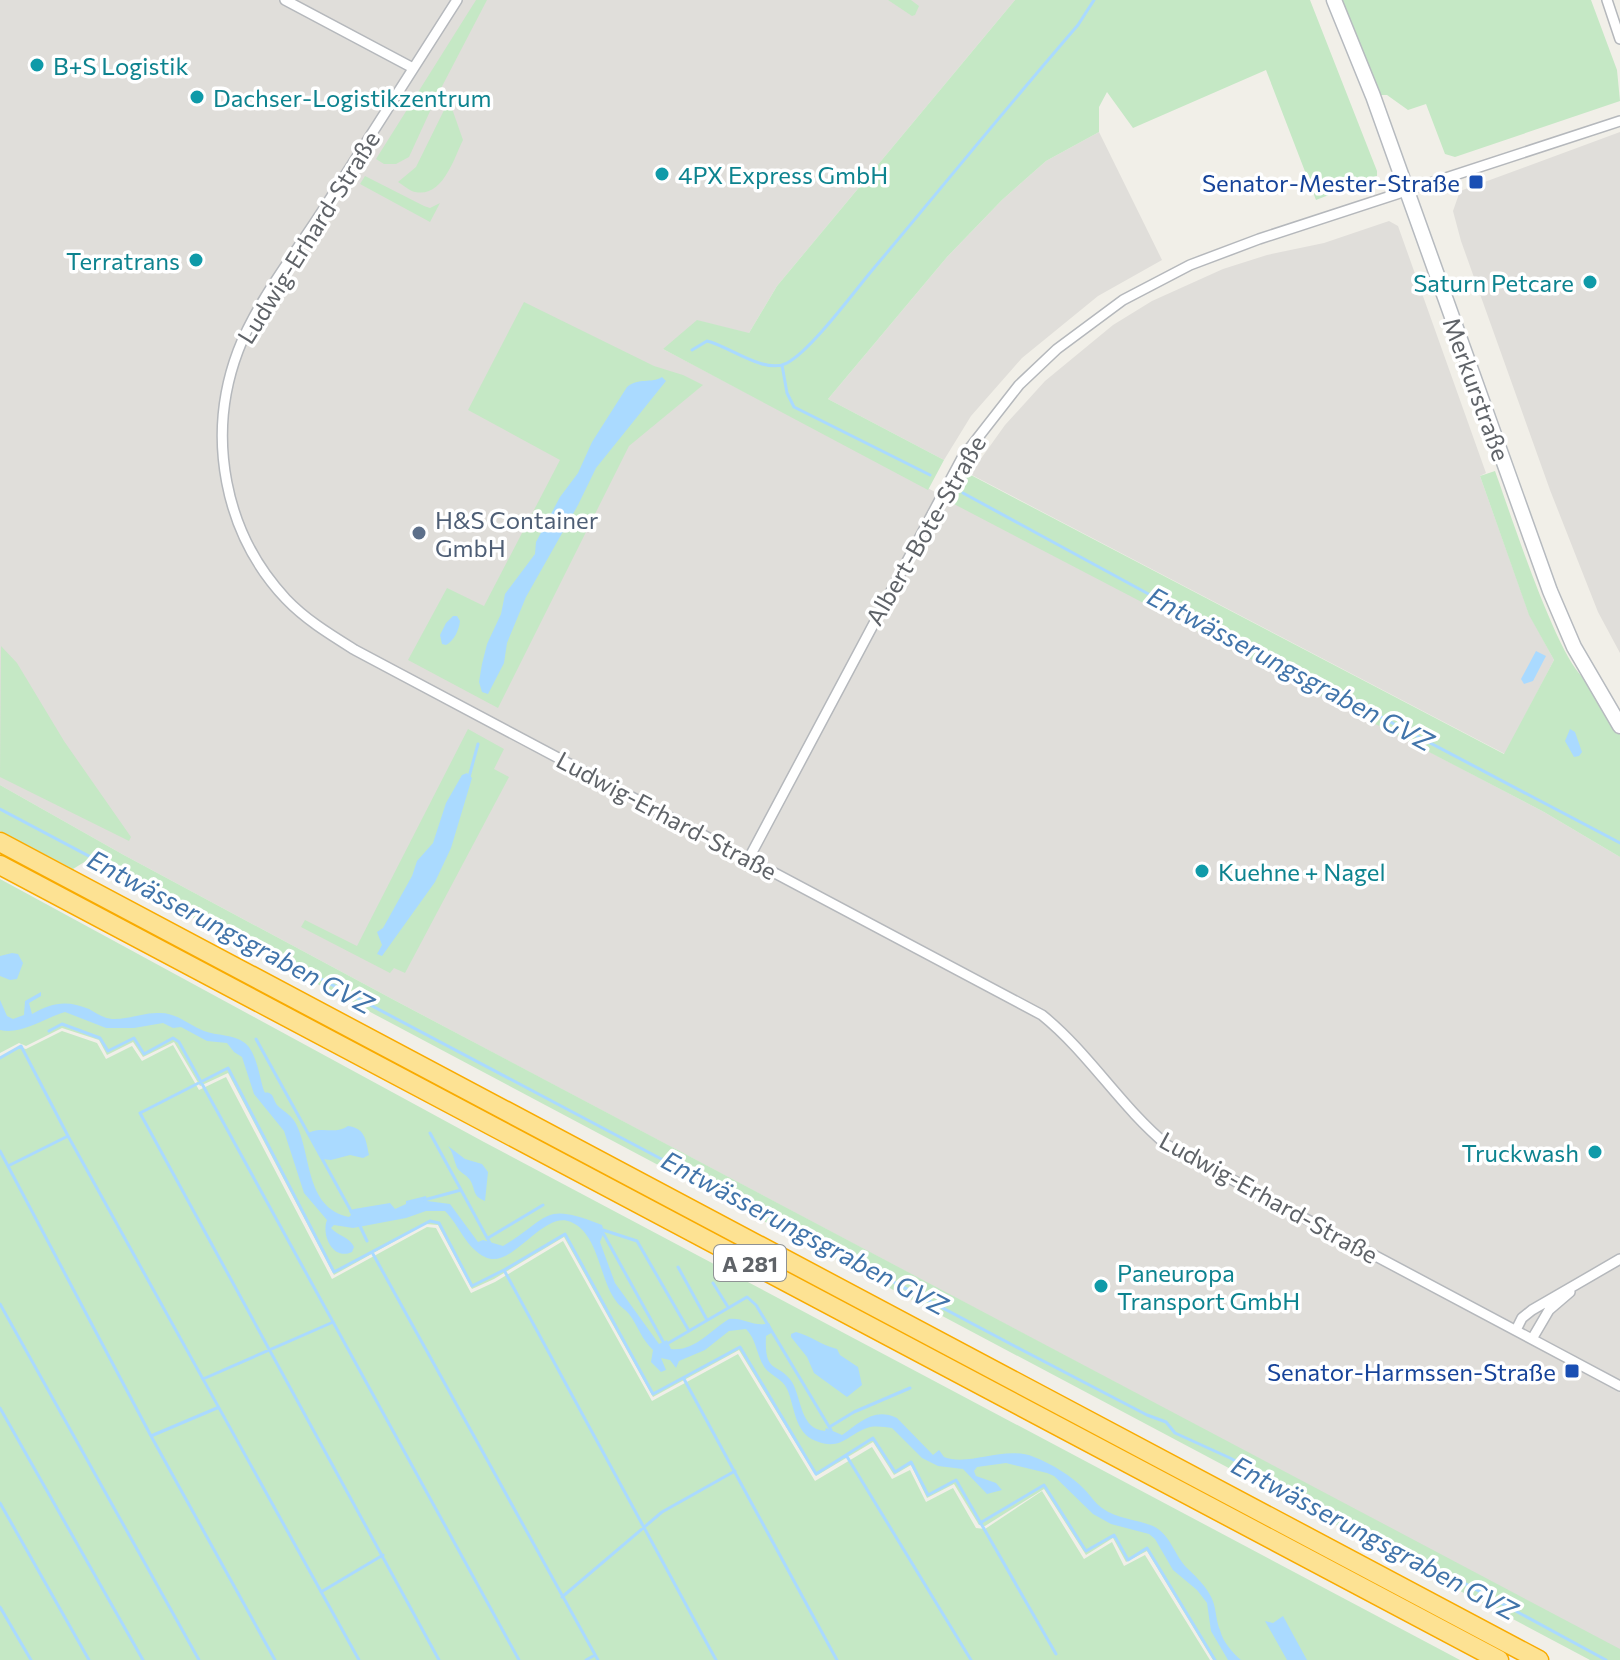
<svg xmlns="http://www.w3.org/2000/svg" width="1620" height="1660" viewBox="0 0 1620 1660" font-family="Commissioner,sans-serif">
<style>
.industrial{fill:#e0deda}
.green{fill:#c5e8c5}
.water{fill:#aadaff}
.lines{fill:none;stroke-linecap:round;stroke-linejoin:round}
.stream{stroke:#aadaff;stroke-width:3}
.street-casing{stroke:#b5b8bc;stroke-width:12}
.secondary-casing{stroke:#b6babf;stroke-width:17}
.highway-casing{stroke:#f9ab00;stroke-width:21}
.street{stroke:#fff;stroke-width:9}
.secondary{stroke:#fff;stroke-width:14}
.highway{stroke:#fde293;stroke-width:18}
.culture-dot{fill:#0f9aa8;stroke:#fff;stroke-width:3}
.transit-dot{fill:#1a4fb4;stroke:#fff;stroke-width:3}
.service-dot{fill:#5c6f8a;stroke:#fff;stroke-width:3}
.labels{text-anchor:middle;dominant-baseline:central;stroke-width:7;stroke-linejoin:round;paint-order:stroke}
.shield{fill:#fff;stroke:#8f9295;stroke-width:2}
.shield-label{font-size:22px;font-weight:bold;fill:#5f6368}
.culture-label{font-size:24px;fill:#0d838f;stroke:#fff;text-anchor:start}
.transit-label{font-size:24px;fill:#164399;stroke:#fff;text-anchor:end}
.street-label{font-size:24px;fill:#5f6368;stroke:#fff}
.service-label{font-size:24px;fill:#4e5e75;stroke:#fff;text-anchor:start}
.water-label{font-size:26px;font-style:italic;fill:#4174aa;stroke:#fff}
</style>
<rect width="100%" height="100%" fill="#f1efe8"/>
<path class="industrial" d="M0 0H1015L777 286 749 333 663 349 1544 812 1620 857V1650L396 1001 122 854 0 785Z
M1099 132 1162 260 1098 296 1022 358 971 416 944 460 828 399 947 257 1002 200 1046 161Z
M1620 132V653L1598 612 1550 490 1461 241 1453 211 1460 191Z
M1389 221 1398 226 1486 473 1480 476 1529 614 1554 660 1505 754 970 474 1005 425 1045 381 1113 325 1152 301 1223 269 1267 255 1324 243Z"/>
<path class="green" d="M476 0H487L437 96 409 157 396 164H384L376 159Z
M888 0H911L919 6 915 15 912 16Z
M1015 0H1310L1377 171V176L1316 200 1266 70 1133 128 1107 92 1099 107V132L1046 161 1002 200 947 257 828 399 944 460 928 490 663 349 697 320 749 333 777 286Z
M1341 0H1591L1617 70 1620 101 1455 157 1445 154 1426 104 1408 110 1387 95H1380Z
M449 100 463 140C454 158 443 198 415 192 410 191 403 185 398 182L416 167Z
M365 176 424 206 430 208 440 203 430 222 360 184Z
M524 302 654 366 683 375 703 385 629 446 498 708 408 660 447 588 484 606 560 460 468 410Z
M1495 471C1509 509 1558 662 1586 680L1620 734V857L1544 812 952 503 967 473 1504 754 1554 660 1529 615 1480 476Z
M1 646 17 663 64 741 131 837 129 841 0 777Z
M468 729 504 749 494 769 509 777 405 973 394 968 390 973 301 927 305 920 357 946Z
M0 785 122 854 396 1001 1620 1649V1660H1590L86 861 73 869 0 831Z
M0 879 484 1142 1460 1660H1213L1147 1551 1126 1562 1113 1538 1086 1555 1044 1489 985 1526 979 1525 954 1484 927 1498 911 1465 894 1475 873 1442 816 1476 739 1350 653 1397 564 1237 494 1279 472 1289 438 1225 426 1224 420 1227 334 1275 228 1073 200 1086 174 1042 143 1057 133 1042 107 1055 99 1040 62 1028 26 1046 19 1043 0 1053Z
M62 1031 97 1043 106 1059 132 1046 142 1061 173 1045 199 1090 226 1077 332 1279 427 1227 436 1228 471 1293 495 1282 563 1241 652 1401 738 1354 815 1481 872 1447 892 1479 910 1470 926 1502 953 1488 976 1528 985 1529 1042 1491 1084 1559 1112 1542 1124 1566 1145 1555 1210 1660H0V1057L19 1047 26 1049Z"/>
<path class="water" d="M662 377 666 381 596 468 578 505 526 597 507 643 504 663 488 694 482 692 479 682 482 664 487 644 501 614 505 594 535 554 536 542 560 497 578 473 592 442 627 387C639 377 651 384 662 377Z
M453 616H457L460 621C459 630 454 641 446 645L442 644 440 635 446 623Z
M1536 651 1546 656 1533 681 1524 684 1521 679Z
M1570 729 1575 732 1582 752 1579 756 1574 757 1565 741Z
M467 773 472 778 451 848 435 882 382 956 377 954 382 945 377 932 383 928 412 876 417 861 433 843 446 803 462 775Z
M12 953 18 954 23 963 17 979 10 980 0 976V956Z
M41 992V996L29 1003 32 1014C52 1002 68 1000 89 1009 96 1013 103 1018 112 1019 128 1020 143 1012 160 1013 177 1013 189 1025 204 1031 217 1036 233 1034 245 1043 256 1052 259 1074 263 1088 266 1097 265 1089 272 1095 273 1097 276 1104 277 1105 283 1111 290 1114 295 1122 312 1152 304 1208 349 1217L351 1215 349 1211 354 1209 390 1203 395 1209 406 1204V1201L426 1196 427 1201 450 1204 478 1242 483 1240 503 1246C551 1218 541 1201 602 1225L604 1232 600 1242 615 1283 659 1344 667 1340 671 1349C694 1352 711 1330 729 1319 743 1317 755 1328 769 1323L773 1332 766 1336C764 1376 778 1361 792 1382 802 1399 800 1429 825 1431L826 1428 842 1435C860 1423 873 1407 897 1418L933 1455 939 1450 944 1457C969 1467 1004 1445 1034 1457 1052 1464 1072 1476 1085 1490 1091 1496 1095 1503 1102 1508 1117 1519 1136 1519 1153 1526 1171 1535 1174 1555 1187 1568 1195 1576 1201 1581 1207 1590 1218 1606 1214 1615 1220 1630 1223 1642 1232 1652 1241 1660H1228L1211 1631 1207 1603 1197 1590 1173 1570 1155 1539 1149 1534 1111 1524 1093 1514 1054 1476 1047 1473 1006 1463 977 1467 974 1471 976 1476 996 1483 1002 1490 987 1494 963 1469 938 1466 922 1458 892 1428C885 1427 874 1425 867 1428 847 1435 841 1451 816 1441 794 1433 795 1406 787 1389 782 1378 771 1376 765 1368 756 1355 757 1340 746 1329L729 1331 705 1350 679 1361 676 1368 670 1360 661 1358 666 1370 661 1372 651 1362 653 1350C642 1340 638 1326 629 1314 625 1309 619 1306 616 1301 599 1279 599 1234 571 1222 543 1209 512 1271 485 1257 466 1248 459 1225 445 1211H426L406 1218 353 1228 334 1225 331 1228C338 1236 350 1237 354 1247L352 1252C333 1261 321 1235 327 1220L304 1193 284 1131 254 1094 242 1057 234 1052 227 1043 207 1041 181 1027 173 1028 163 1023 134 1028H106L65 1012C44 1018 22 1035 0 1030V1000L7 1016 13 1019 24 1015 25 1001Z
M348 1126C365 1128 366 1140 369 1155L363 1158 350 1155 331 1160 322 1159 308 1133C323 1126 335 1135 348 1126Z
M448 1146 465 1159 482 1164 488 1172 485 1201C472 1196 476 1190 470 1180 466 1174 458 1172 456 1165 453 1157 453 1153 448 1146Z
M796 1332C811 1336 821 1345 837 1349L840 1355 858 1367 862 1385 847 1397 814 1373 807 1357 791 1337V1334Z
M1283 1616 1307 1660H1287L1265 1621 1273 1623Z"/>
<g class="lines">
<path class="stream" d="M692 350 707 341C729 346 765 375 787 363 810 351 851 296 869 274 939 191 1007 107 1078 25L1094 0
M782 365 787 393 794 407 930 475
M963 493 1176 609 1620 843
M469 777 478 744
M0 809 1024 1351 1147 1415 1166 1422 1175 1433 1230 1458 1333 1512 1606 1660
M356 997 361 989
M49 1031 62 1024 100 1038 108 1051 134 1038 144 1054 173 1038 179 1042 519 1660
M256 1039 351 1211
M0 1058 21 1046 68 1136 359 1660
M430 1133 491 1245
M0 1151 151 1436 275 1660
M8 1166 68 1136
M424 1200 461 1190
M359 1224 367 1241
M603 1230 637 1241 689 1331
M603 1233 665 1345
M488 1238 543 1205
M373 1254 598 1660
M678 1267 707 1320
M504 1270 716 1660
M713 1283 728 1307
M0 1304 199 1660
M665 1345 747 1297 756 1305 831 1430
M203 1379 331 1323
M684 1379 837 1660
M0 1408 143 1660
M831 1426 854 1412 910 1388
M151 1436 217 1408
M846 1455 971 1660
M0 1503 89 1660
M980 1523 1044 1485 1086 1551 1114 1535 1128 1560 1147 1548 1215 1660
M321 1592 383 1555
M562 1597 662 1512 735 1471
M0 1607 31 1660
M439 1660 140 1113 228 1068 334 1272 430 1221 439 1223 472 1286 504 1270 565 1234 653 1394 740 1347 816 1474 873 1438 895 1472 911 1462 928 1495 956 1480 1056 1654
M586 1660 595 1655"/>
<g class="street-casing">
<path id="street" d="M285 0 413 68
M457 0C412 70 367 140 323 210 295 254 256 303 238 351 206 436 224 533 286 599 306 620 331 635 355 650L1042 1015C1089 1053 1120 1106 1167 1145L1620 1386
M1607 0 1620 39
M749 858 962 458 1019 385 1057 349 1123 300 1190 265 1259 239 1620 121
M1516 1330 1522 1318 1532 1310 1620 1259
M1532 1339 1549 1310 1570 1292"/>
</g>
<g class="secondary-casing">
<path id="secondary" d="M1334 0 1373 96 1550 591 1574 647 1620 726"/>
</g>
<g class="highway-casing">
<path id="highway" d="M0 842 1539 1660
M0 865 1499 1660"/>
</g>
<use href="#street" class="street"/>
<use href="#secondary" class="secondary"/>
<use href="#highway" class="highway"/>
</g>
<g class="culture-dot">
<circle cx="37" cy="65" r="8"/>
<circle cx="197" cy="97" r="8"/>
<circle cx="662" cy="174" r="8"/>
<circle cx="196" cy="260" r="8"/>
<circle cx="1590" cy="282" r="8"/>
<circle cx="1202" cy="871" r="8"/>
<circle cx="1595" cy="1152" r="8"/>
<circle cx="1101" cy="1286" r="8"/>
</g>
<g class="transit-dot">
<rect x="1468" y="174" width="16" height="16" rx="4"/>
<rect x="1564" y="1363" width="16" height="16" rx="4"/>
</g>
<circle class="service-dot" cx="419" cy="533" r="8"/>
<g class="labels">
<rect class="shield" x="714" y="1245" width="72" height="36" rx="6"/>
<g class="shield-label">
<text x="750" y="1263">A 281</text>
</g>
<g class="culture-label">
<text x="53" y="65">B+S Logistik</text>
<text x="213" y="97">Dachser-Logistikzentrum</text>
<text x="678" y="174">4PX Express GmbH</text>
<text x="180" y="260" text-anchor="end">Terratrans</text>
<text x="1574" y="282" text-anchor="end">Saturn Petcare</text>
<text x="1218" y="871">Kuehne + Nagel</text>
<text x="1579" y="1152" text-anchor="end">Truckwash</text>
<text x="1117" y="1272">Paneuropa<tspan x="1117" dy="28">Transport GmbH</tspan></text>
</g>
<g class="transit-label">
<text x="1460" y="182">Senator-Mester-Straße</text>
<text x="1556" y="1371">Senator-Harmssen-Straße</text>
</g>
<g class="street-label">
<text transform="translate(308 237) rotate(-58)">Ludwig-Erhard-Straße</text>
<text transform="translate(1477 389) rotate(70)">Merkurstraße</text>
<text transform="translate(925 530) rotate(-60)">Albert-Bote-Straße</text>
<text transform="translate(667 815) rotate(28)">Ludwig-Erhard-Straße</text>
<text transform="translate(1269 1197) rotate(29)">Ludwig-Erhard-Straße</text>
</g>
<g class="service-label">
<text x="435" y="519">H&amp;S Container<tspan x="435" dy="28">GmbH</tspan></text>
</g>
<g class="water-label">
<text transform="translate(1291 668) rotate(28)">Entwässerungsgraben GVZ</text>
<text transform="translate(231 931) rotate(28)">Entwässerungsgraben GVZ</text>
<text transform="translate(805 1232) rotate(28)">Entwässerungsgraben GVZ</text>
<text transform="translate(1375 1537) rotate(28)">Entwässerungsgraben GVZ</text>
</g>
</g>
</svg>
